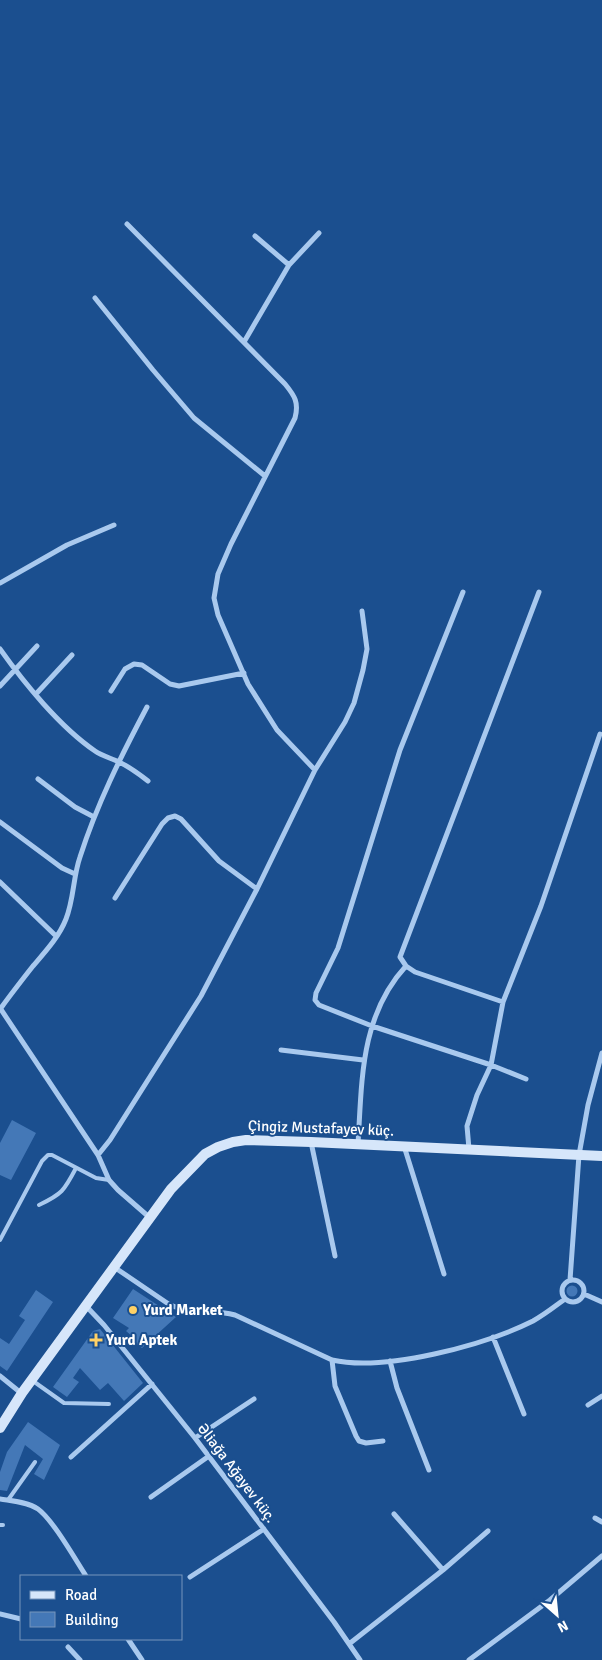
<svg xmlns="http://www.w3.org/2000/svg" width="602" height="1660" viewBox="0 0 602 1660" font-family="Signika,sans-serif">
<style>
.building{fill:#4478b7}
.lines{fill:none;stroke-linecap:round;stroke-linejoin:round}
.lane{stroke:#a9c9ee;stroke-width:4}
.street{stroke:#a9c9ee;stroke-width:5}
.secondary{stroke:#d6e6fa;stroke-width:10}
.poi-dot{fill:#ffd166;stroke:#1b4f8f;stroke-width:2}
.labels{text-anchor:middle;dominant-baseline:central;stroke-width:4;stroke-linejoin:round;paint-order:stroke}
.street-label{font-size:15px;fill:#fff;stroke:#1b4f8f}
.poi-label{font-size:15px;font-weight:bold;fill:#fff;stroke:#1b4f8f;text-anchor:start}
</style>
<rect width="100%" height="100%" fill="#1b4f8f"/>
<path class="building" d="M12 1120 36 1133 11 1180 0 1175V1143Z
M566.5 1291a5.5 5.5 0 1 1 11 0a5.5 5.5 0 1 1-11 0Z
M133 1289 176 1317 142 1348 130 1340 133 1337 126 1331 129 1328 113 1318Z
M36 1290 53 1302 7 1371 0 1366V1338L9 1344 25 1320 19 1316Z
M100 1329 143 1383 124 1401 108 1383 100 1390 80 1368 73 1378 79 1382 67 1397 53 1387 93 1331Z
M28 1422 60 1445 44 1480 34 1474 43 1459 25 1445 7 1491 0 1490V1472L7 1452Z"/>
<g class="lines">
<path class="lane" d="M39 1205C62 1194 64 1191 76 1168
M0 1240 42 1161 48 1155H52L96 1178 109 1180
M33 1381 64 1403 109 1404
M8 1500 35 1462
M0 1525H3"/>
<path class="street" d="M127 224 285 384C295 396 299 403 295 418L231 544 218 574 214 598 218 615 248 684 277 730 315 770
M255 236 289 265
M95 298 153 370 194 418 265 476
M244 342 289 265 319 233
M0 583 67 545 114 525
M463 592 400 750 338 948 316 993 315 1000 319 1005 372 1026 491 1065 526 1079
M0 649C24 683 60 727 95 751 102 756 111 758 119 762 130 767 139 774 148 781
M0 686 37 646
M111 691 125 669 134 664 142 665 170 684 179 686 244 673
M36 694 72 655
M38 779 75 807 94 817
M0 822 62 868 75 874
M0 882 56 936
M115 898 162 824 168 818 175 816 181 819 219 861 257 889
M406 966 415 972 503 1002
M0 1008 98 1155 109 1180 118 1190 149 1217
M1 1008C11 994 22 980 33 966 45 952 59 937 66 919 74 899 73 877 80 857 97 804 121 756 147 707
M281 1050 363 1060
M311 1142 335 1256
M358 1144C362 1081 360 1016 406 966L400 957 539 592
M404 1146 444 1274
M469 1149 467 1126 477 1095 491 1065 503 1002 541 906 600 734
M98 1155 110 1140 201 996 257 889 315 770 345 722 354 703 363 670 367 649 362 611
M114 1267 170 1305C190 1314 213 1309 235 1315L332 1360C385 1372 485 1345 533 1321 544 1315 554 1307 565 1299
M562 1291a11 11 0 1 1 22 0a11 11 0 1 1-22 0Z
M570 1280 579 1155 588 1105 602 1053
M584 1294 602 1302
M86 1306 104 1325 195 1438 334 1622 360 1660
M493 1337 524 1414
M332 1360 335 1386 356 1436 359 1441 366 1443 383 1441
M390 1361 397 1388 429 1470
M0 1376 21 1393
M588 1405 602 1396
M195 1438 254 1399
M71 1457 152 1384
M151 1497 209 1456
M0 1499C12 1501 28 1502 38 1509 53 1520 75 1559 86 1576
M394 1514 443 1570
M595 1518 602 1522
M190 1577 264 1529
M0 1614 21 1619
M128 1639 142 1660
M349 1644 443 1570 488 1531
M68 1647 80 1660
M469 1660 550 1600 602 1556"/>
<path class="secondary" d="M0 1428 22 1393 171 1189 205 1154 218 1147 233 1142 246 1140 311 1142 602 1156"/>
</g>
<g class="poi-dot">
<circle cx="133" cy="1310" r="5"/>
<path d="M93.5 1332.5h5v5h5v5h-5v5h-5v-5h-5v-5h5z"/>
</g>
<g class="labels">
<g class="street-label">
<text transform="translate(321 1128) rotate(2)">Çingiz Mustafayev küç.</text>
<text transform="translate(237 1473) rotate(53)">Əliağa Ağayev küç.</text>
</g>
<g class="poi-label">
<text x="143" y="1310">Yurd Market</text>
<text x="106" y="1340">Yurd Aptek</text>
</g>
</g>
<rect x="20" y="1575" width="162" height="65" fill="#1b4f8f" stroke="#7695bc"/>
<rect x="30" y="1591" width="25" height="8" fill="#d6e6fa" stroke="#7695bc"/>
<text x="65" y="1600" font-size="15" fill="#ffffff">Road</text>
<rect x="30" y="1612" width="25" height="15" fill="#4478b7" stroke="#7695bc"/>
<text x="65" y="1625" font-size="15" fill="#ffffff">Building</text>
<g transform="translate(557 1615) rotate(153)" stroke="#1b4f8f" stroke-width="4" paint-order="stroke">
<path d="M0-4L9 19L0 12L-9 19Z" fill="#ffffff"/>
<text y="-8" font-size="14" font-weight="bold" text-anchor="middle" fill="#ffffff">N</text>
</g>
</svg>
